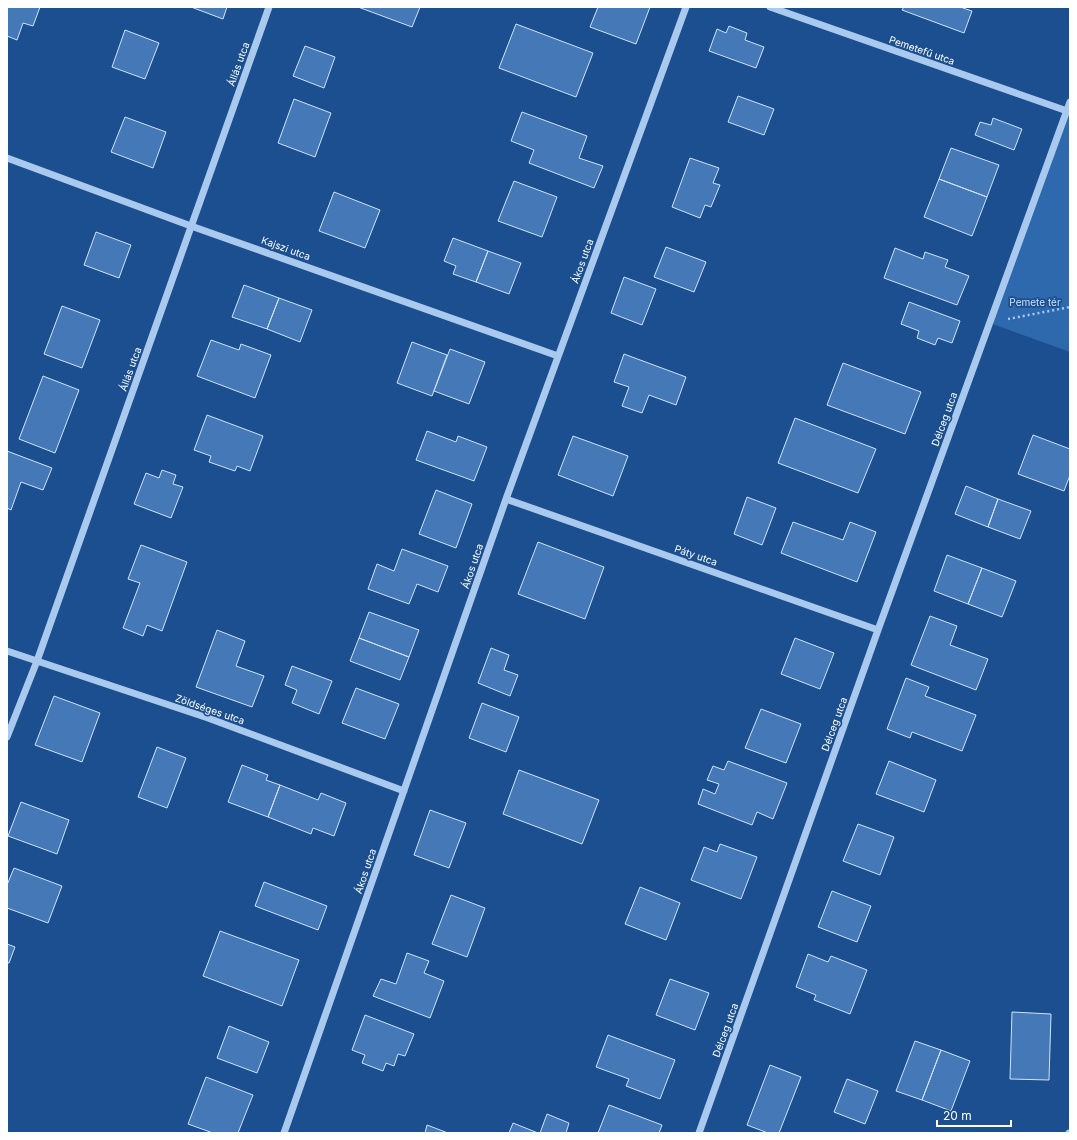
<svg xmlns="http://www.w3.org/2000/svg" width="1077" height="1140" viewBox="0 0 1077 1140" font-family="Inter,sans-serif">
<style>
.green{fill:#2e69ad}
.building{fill:#4478b7;stroke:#cfe3fa}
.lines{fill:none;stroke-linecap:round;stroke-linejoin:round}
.path{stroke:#a9c9ee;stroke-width:2.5;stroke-dasharray:2 3;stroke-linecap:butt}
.minor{stroke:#a9c9ee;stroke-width:7}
.labels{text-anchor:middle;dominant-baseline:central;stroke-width:3.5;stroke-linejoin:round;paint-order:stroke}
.street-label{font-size:10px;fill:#fff;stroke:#1b4f8f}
.park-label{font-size:10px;fill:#cfe3fa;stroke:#1b4f8f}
</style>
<rect width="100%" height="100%" fill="#1b4f8f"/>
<path class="green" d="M1070 112V352L990 323Z"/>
<path class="building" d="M7 7H40L33 26 23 23 17 40 7 36Z
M191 7H227L223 19Z
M358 7H420L412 27Z
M598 7H650L636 44 590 27Z
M904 7H960L972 11 964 33 902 10Z
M516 24 593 53 576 97 499 68Z
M729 26 747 33 745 40 764 47 756 68 709 51 717 29 726 33Z
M125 30 159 43 145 79 112 67Z
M305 46 335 57 324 88 293 76Z
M738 96 774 109 764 135 728 122Z
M294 99 331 113 315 157 278 143Z
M522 112 587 136 579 158 603 166 594 188 529 163 534 150 511 141Z
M125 117 166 132 153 168 111 152Z
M993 118 1022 129 1014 150 975 135 980 122 991 125Z
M951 148 999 165 987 197 939 179Z
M690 158 719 168 713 183 720 185 711 207 705 205 700 218 672 207Z
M939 179 987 197 972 236 924 217Z
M514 181 557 197 542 237 498 221Z
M334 192 380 210 365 248 319 231Z
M96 232 131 245 119 278 84 265Z
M453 238 488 251 476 282 453 274 456 266 444 261Z
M666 247 706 262 694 292 654 277Z
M895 248 923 259 925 252 948 260 945 267 969 276 957 305 884 278Z
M488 251 521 263 509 294 476 282Z
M624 277 656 289 642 325 611 313Z
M244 285 279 298 267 329 232 317Z
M279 298 312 310 300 342 267 329Z
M909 302 960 321 952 343 938 338 935 345 917 338 919 331 901 324Z
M62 306 100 320 82 368 44 354Z
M211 340 239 350 241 344 271 355 255 398 197 376Z
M412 342 447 355 432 396 397 383Z
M450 349 485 362 469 404 434 391Z
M624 354 686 377 676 405 649 395 642 413 622 406 629 387 614 382Z
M843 363 921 392 905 434 827 405Z
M43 376 79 390 55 453 19 439Z
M207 415 263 436 250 471 237 466 235 471 209 462 211 456 194 450Z
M795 418 876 449 858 493 778 463Z
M427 431 456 442 458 436 487 447 474 481 416 460Z
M1033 435 1070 449V475L1064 491 1018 474Z
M573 436 628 456 613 496 558 475Z
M7 451 52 468 43 490 21 482 11 510 7 508Z
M162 470 176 475 173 484 183 487 171 518 134 504 146 473 159 478Z
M966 486 998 499 988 527 955 514Z
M436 490 472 504 456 548 419 534Z
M747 497 776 508 762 545 734 534Z
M998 499 1031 511 1020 539 988 527Z
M793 522 843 540 850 522 876 532 857 582 781 553Z
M538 542 604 567 585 619 518 594Z
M141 545 187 562 162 631 147 625 143 636 123 628 140 583 128 579Z
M402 549 448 566 438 592 417 584 409 604 368 589 377 564 394 571Z
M947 555 982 568 968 604 934 591Z
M982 568 1016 581 1002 617 968 604Z
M369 612 419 630 409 657 359 638Z
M930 616 957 626 950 645 988 659 976 690 911 665Z
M217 630 245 641 236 666 264 676 252 707 196 687Z
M359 638 409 657 400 680 350 661Z
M795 638 834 653 820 689 781 674Z
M491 648 509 655 504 670 518 675 510 696 478 683Z
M292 666 332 681 319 714 292 703 297 690 285 685Z
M906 678 929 687 925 696 976 715 962 751 912 732 910 738 887 729Z
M356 688 399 704 385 739 342 723Z
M54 696 100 713 82 762 35 745Z
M482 703 519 717 506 752 469 738Z
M761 709 801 724 786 763 745 748Z
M157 747 186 758 167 808 138 797Z
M728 761 787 783 773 819 757 812 752 825 698 804 703 789 715 794 719 784 707 780 713 766 724 770Z
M889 761 936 780 924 812 876 794Z
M242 765 268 775 266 780 280 785 268 817 228 802Z
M519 770 599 800 582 844 503 814Z
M280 785 318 800 321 793 346 803 334 836 313 828 311 834 268 817Z
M21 802 69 820 57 854 8 836Z
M430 810 466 823 449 868 414 855Z
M858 824 894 837 880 875 843 861Z
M720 844 757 857 741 899 691 880 704 847 717 852Z
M14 868 62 886 48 923 7 908V885Z
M264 882 327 906 318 930 255 906Z
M640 887 680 903 666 940 625 924Z
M832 891 871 906 857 942 818 927Z
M451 895 485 908 467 957 432 944Z
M220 931 299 960 282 1006 203 976Z
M7 944 15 947 9 963H7Z
M407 953 429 961 424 973 444 981 430 1018 373 996 381 979 396 984Z
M808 954 828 962 831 956 867 970 850 1014 814 1000 816 995 796 987Z
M670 979 709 993 695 1030 656 1015Z
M1012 1012 1051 1014 1049 1080 1010 1079Z
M365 1015 414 1034 405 1056 398 1054 394 1066 386 1063 383 1071 362 1063 365 1055 352 1050Z
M229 1026 269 1042 257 1073 217 1058Z
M608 1035 675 1060 660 1099 626 1086 629 1079 596 1067Z
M915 1041 941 1050 922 1100 896 1091Z
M941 1050 970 1061 951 1111 922 1100Z
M770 1065 801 1077 779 1133H768L747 1125Z
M206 1077 253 1095 238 1133H213L188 1124Z
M847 1079 878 1091 865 1124 834 1112Z
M609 1105 662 1125 659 1133H598Z
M547 1114 569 1123 566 1133H540Z
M513 1123 538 1133H509Z
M427 1125 448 1133H425Z"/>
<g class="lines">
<path class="path" d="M1008 319 1070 307"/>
<path class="minor" d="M770 7 1070 112
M7 158 191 226 558 356
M506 499 878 630
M7 651 208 718 404 791
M7 737 37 661 269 7
M284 1133 506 499 686 7
M699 1133 878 630 1070 102
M1069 1133H1070"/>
</g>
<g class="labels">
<g class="street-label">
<text transform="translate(922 50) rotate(19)">Pemetefű utca</text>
<text transform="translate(238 64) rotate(-70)">Állás utca</text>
<text transform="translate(286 248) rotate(20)">Kajszi utca</text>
<text transform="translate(582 261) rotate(-70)">Ákos utca</text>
<text transform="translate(130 369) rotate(-70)">Állás utca</text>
<text transform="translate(944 419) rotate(-70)">Délceg utca</text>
<text transform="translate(696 555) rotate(19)">Páty utca</text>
<text transform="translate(472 566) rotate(-71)">Ákos utca</text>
<text transform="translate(210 709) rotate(19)">Zöldséges utca</text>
<text transform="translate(834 724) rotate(-70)">Délceg utca</text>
<text transform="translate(365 871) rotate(-71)">Ákos utca</text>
<text transform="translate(725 1030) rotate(-70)">Délceg utca</text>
</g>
<g class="park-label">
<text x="1035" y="302">Pemete tér</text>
</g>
</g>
<rect width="1077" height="1140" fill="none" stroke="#ffffff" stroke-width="16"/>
<path d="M937 1120v6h74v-6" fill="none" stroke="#ffffff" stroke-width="2"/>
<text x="943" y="1120" font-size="12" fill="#ffffff" stroke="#1b4f8f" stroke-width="3" paint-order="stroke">20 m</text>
</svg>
